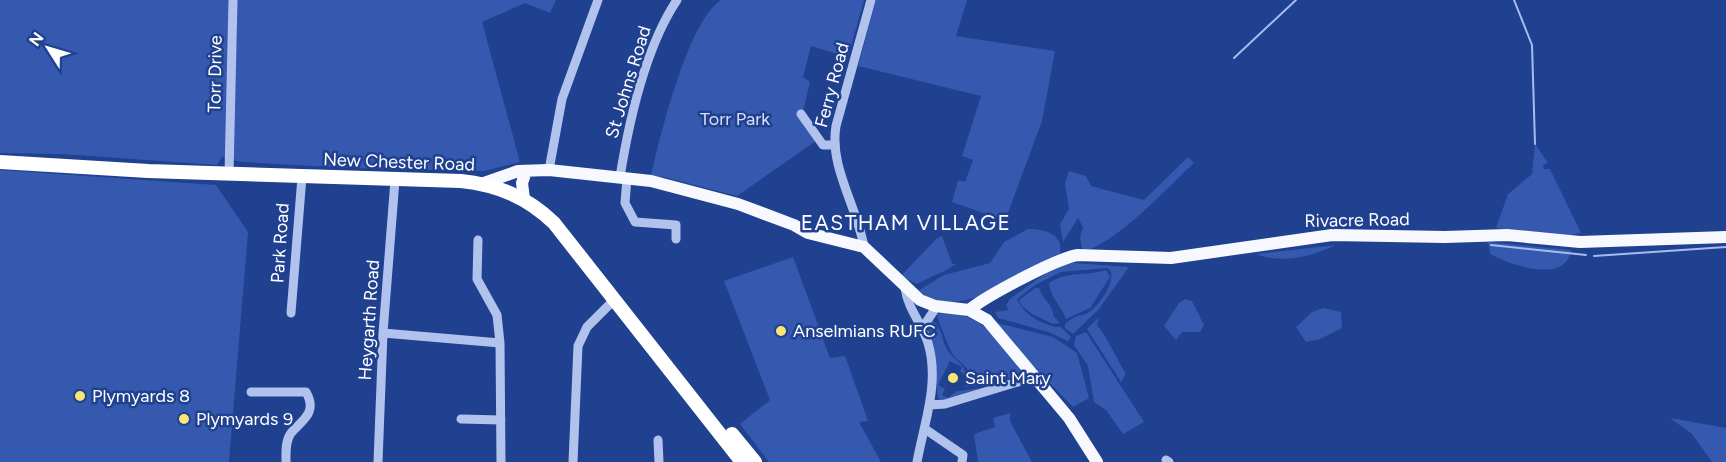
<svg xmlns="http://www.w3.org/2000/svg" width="1726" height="462" viewBox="0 0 1726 462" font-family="Figtree,sans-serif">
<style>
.green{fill:#3459ae}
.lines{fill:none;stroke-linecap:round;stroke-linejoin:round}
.stream{stroke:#a5bcee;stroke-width:2}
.minor{stroke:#b1c3ed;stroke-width:9}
.major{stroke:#f7f9ff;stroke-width:12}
.highway{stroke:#fff;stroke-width:14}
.poi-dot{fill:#fae772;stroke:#204090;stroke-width:2}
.labels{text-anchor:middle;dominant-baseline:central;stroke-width:5;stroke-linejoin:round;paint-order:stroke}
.street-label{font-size:18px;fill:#fff;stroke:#204090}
.park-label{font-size:18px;fill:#d6e1f9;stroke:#204090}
.poi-label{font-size:18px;fill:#fff;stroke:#204090;text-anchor:start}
.quarter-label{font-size:21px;letter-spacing:1.5px;fill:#fff;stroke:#204090}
</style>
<rect width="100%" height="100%" fill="#204090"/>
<path class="green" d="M0 0H556L550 13 525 3 482 22 520 162 484 171 348 168 241 162 222 157 217 165 61 154 0 153Z
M721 0H864L848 57 811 46 803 77 810 82 803 112 816 141 737 196 664 177 651 176C660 136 688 21 721 0Z
M876 0H967L956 36 1055 51 1042 121 1005 221 952 202 958 180 965 182 973 160 962 156 981 96 858 66Z
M1535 144 1548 163 1543 165 1544 169H1550L1581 233 1569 235 1496 228 1508 194 1532 174Z
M1188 157 1194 163C1169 186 1114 246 1083 251L1080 238 1083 227 1078 218 1063 242 1060 224 1069 209 1065 184 1069 171 1086 176 1091 186 1144 200Z
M0 170 216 185 248 232 229 462H0Z
M1028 229C1047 229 1066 235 1059 258 1030 274 948 325 919 290L944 275 990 263 1004 242Z
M942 236 952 264H956C949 270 928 278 917 284L901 276 937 238Z
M1488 242 1571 250C1566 285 1511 265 1490 254Z
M1336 245C1311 257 1282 264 1256 254Z
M793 257 830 358 845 356 868 421 859 422 881 462H769L740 424 770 400 724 281Z
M1073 263 1129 267 1099 309 1073 334 1065 328V324C1077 313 1082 317 1089 312 1100 305 1114 284 1111 271L1107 268 1061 272 1035 285 1017 299C1023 314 1044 327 1061 327L1071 337 1068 341 1048 332 998 318 995 312 1008 310 1006 305 1011 298 1056 266Z
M1106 270 1110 277 1090 308 1066 319C1062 307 1049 295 1049 283 1070 270 1083 277 1106 270Z
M1035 288H1039C1043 300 1052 303 1054 317L1060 323 1053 324 1032 314 1022 306 1019 300Z
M1185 299 1192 301 1204 325 1200 332H1182L1176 340 1164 326 1179 303Z
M1323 308 1341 312 1342 328 1320 339 1306 342 1296 327 1312 312Z
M953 312C988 321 1001 343 1023 369L1024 374 986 385 965 387 970 373C965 364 955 360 951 351 948 345 937 318 937 314Z
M1099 317 1097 325C1109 340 1116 358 1126 374L1121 382 1087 329Z
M933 321C944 330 941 342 949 352 955 361 964 363 966 375L960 372 962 367 950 361 938 385 945 389 942 395 948 398 957 391 980 388C968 395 951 404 938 398L929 328Z
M997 323 1053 337 1077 353 1089 398 1073 407 1027 360Z
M1086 332 1144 422 1123 434 1106 410 1094 402 1088 366 1074 345 1076 336Z
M1010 413V421L1032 462H978L974 434 995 427 993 418Z
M1670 418 1726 428V462H1712L1692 434Z"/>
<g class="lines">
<path class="stream" d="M1514 0 1532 45 1535 144
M1234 58 1296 0
M1491 245 1586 255
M1594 256 1726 247"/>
<path class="minor" d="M801 114 823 145H834
M549 170 562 99 598 0
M229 174 233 0
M620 177C629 121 645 48 677 0
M627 178 625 203 635 222 676 225V239
M478 240 477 279 497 315 500 343
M864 247C857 206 829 167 836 126L871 0
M905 288C908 310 922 323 928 343 940 383 924 423 917 462
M291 313 302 177
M921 330 937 306
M383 333 500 343 501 462
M251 392H306C318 413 302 420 291 433 285 441 286 453 286 462
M930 405 945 404 1034 377
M461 419 501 420
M925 429 963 455 962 462
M658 440 659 462
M1166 460 1169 462
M378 462 383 333 395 180
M573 462 578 346 587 327 615 299"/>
<path class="major" d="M484 183 518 171 549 170 651 181 738 204 794 225 808 233 864 247 920 300 935 306 969 310 987 320 1069 418 1097 462
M524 199 522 183 526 171
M969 310C986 296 1057 258 1078 255L1171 258 1332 235 1445 237 1507 235 1580 242 1726 237"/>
<path class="highway" d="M0 162 148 171 461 181C498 185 527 197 554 223L742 462
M732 434 755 462"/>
</g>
<g class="poi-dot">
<circle cx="781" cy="331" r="6"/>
<circle cx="953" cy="378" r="6"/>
<circle cx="80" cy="396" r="6"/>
<circle cx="184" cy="419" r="6"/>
</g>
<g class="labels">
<g class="street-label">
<text transform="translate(215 74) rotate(-89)">Torr Drive</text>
<text transform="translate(628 82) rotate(-73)">St Johns Road</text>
<text transform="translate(832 85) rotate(-75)">Ferry Road</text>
<text transform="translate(399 162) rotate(2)">New Chester Road</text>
<text transform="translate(1357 220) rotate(-1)">Rivacre Road</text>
<text transform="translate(280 243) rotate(-86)">Park Road</text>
<text transform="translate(369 320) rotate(-86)">Heygarth Road</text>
</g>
<g class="park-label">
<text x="735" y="119">Torr Park</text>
</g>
<g class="poi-label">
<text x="793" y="331">Anselmians RUFC</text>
<text x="965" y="378">Saint Mary</text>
<text x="92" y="396">Plymyards 8</text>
<text x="196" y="419">Plymyards 9</text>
</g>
<g class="quarter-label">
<text x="906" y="222">EASTHAM VILLAGE</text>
</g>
</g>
<g transform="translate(48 48) rotate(307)" stroke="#204090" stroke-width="4.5" paint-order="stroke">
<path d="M0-4.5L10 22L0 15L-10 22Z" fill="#ffffff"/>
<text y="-9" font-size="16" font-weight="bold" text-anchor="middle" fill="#ffffff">N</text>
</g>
</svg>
